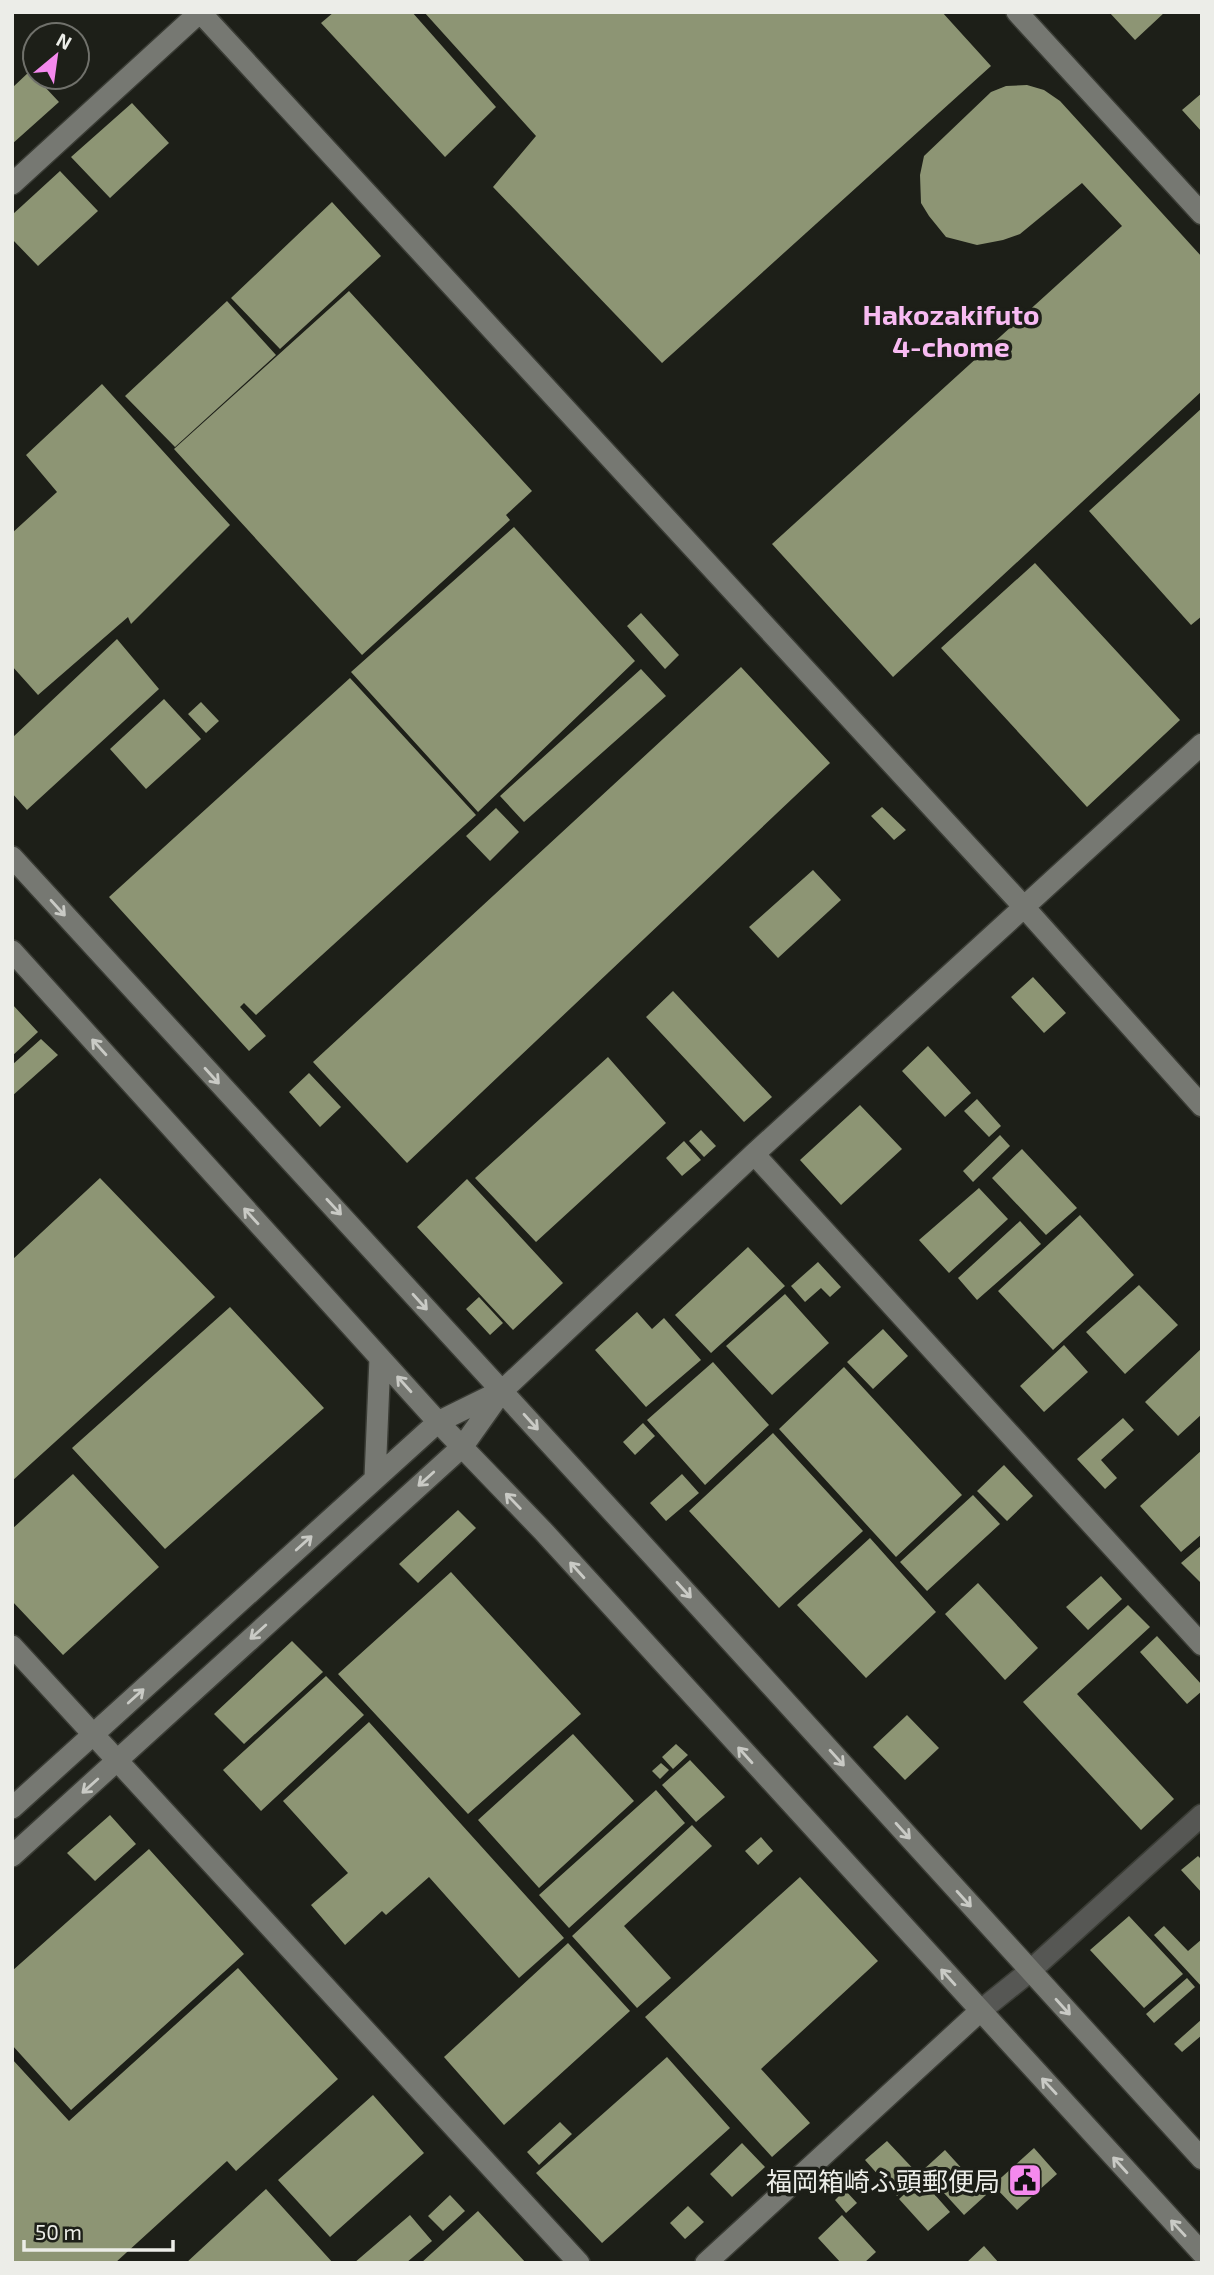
<svg xmlns="http://www.w3.org/2000/svg" width="1214" height="2275" viewBox="0 0 1214 2275" font-family="'Exo 2','Noto Sans JP',sans-serif">
<style>
.building{fill:#8d9574}
.lines{fill:none;stroke-linecap:round;stroke-linejoin:round}
.street-casing{stroke:#3a3c35;stroke-width:24}
.secondary-casing{stroke:#3a3c35;stroke-width:24}
.street{stroke:#565754;stroke-width:21}
.secondary{stroke:#767872;stroke-width:21}
.oneway{stroke:#c9cac5}
.labels{text-anchor:middle;dominant-baseline:central;stroke-width:7;stroke-linejoin:round;paint-order:stroke}
.poi-label{font-size:26px;fill:#ecede8;stroke:#1d1f18;text-anchor:end}
.neighbourhood-label{font-size:28px;font-weight:bold;fill:#f8bbf2;stroke:#1d1f18}
</style>
<rect width="100%" height="100%" fill="#1d1f18"/>
<path class="building" d="M334 12H412L496 107 445 157 321 23Z
M424 12H942L991 66 662 363 493 187 536 136Z
M1109 12H1165L1135 40Z
M30 71 59 102 12 144V88Z
M1027 85 1044 90 1060 101 1202 257V391L893 677 772 544 1122 226 1082 183 1020 234 1003 240 977 245 946 237 929 216 921 203 920 175 924 156 991 92 1006 86Z
M1202 93V132L1182 110Z
M132 103 169 143 110 198 71 157Z
M60 171 98 211 38 266 12 239V215Z
M332 202 381 256 280 349 231 298Z
M349 291 532 491 506 515 510 520 362 655 174 449Z
M227 301 276 355 175 447 125 396Z
M102 384 230 525 131 624 128 617 38 695 12 666V533L57 492 26 455Z
M1202 408V616L1191 625 1089 511Z
M514 527 635 661 478 812 351 672Z
M1035 563 1180 720 1087 807 941 648Z
M641 613 679 655 665 669 627 626Z
M117 639 159 689 27 810 12 793V738Z
M741 667 830 763 407 1163 313 1062Z
M641 669 666 696 524 822 500 796Z
M350 678 476 815 256 1015 244 1003 240 1007 266 1036 249 1051 109 897Z
M164 699 201 739 146 789 110 749Z
M201 702 219 721 206 733 188 714Z
M882 807 906 830 894 840 871 816Z
M496 808 519 832 490 861 466 836Z
M813 870 841 900 778 958 749 927Z
M1033 977 1066 1013 1044 1033 1011 997Z
M673 991 772 1097 744 1122 646 1017Z
M12 1004 38 1032 12 1056Z
M41 1039 58 1055 12 1096V1065Z
M928 1046 971 1093 945 1117 902 1071Z
M608 1057 666 1123 536 1242 475 1178Z
M309 1073 341 1107 320 1127 289 1092Z
M977 1099 1001 1126 989 1137 964 1111Z
M860 1105 902 1149 841 1205 800 1160Z
M701 1130 716 1146 704 1157 689 1141Z
M1000 1135 1010 1146 973 1182 963 1171Z
M684 1141 701 1160 682 1176 666 1158Z
M1022 1149 1077 1208 1046 1235 992 1178Z
M100 1178 215 1297 12 1481V1260Z
M467 1179 563 1283 513 1330 417 1227Z
M979 1188 1008 1219 949 1273 919 1240Z
M1080 1215 1134 1275 1053 1350 998 1291Z
M1020 1221 1041 1244 977 1300 958 1278Z
M748 1247 785 1286 711 1353 675 1315Z
M818 1262 841 1287 830 1297 821 1288 805 1302 791 1286Z
M1139 1285 1178 1325 1125 1374 1086 1332Z
M785 1294 829 1343 772 1395 726 1346Z
M479 1297 503 1323 490 1335 466 1309Z
M230 1307 324 1408 165 1549 72 1448Z
M637 1312 652 1329 664 1318 701 1360 646 1407 595 1350Z
M883 1329 908 1356 873 1389 847 1362Z
M1064 1345 1088 1372 1044 1412 1020 1386Z
M1202 1348V1414L1178 1436 1145 1402Z
M713 1362 769 1425 705 1485 647 1420Z
M844 1367 962 1495 896 1557 779 1429Z
M1123 1418 1134 1430 1101 1460 1117 1478 1105 1489 1077 1459Z
M643 1423 655 1436 635 1455 623 1442Z
M773 1433 863 1531 779 1608 689 1511Z
M1202 1450V1534L1181 1552 1140 1506Z
M1004 1465 1033 1496 1007 1521 977 1491Z
M73 1474 159 1567 63 1655 12 1601V1529Z
M682 1474 699 1493 666 1521 650 1503Z
M973 1495 1000 1524 927 1591 900 1562Z
M458 1510 476 1528 418 1583 399 1564Z
M870 1538 936 1612 866 1678 797 1605Z
M1202 1545V1584L1181 1563Z
M451 1572 581 1714 468 1814 338 1674Z
M1101 1576 1122 1599 1088 1630 1066 1607Z
M978 1583 1038 1648 1005 1680 945 1614Z
M1128 1605 1150 1627 1077 1694 1174 1799 1141 1830 1023 1702Z
M1157 1636 1202 1685V1691L1187 1704 1140 1652Z
M292 1641 323 1672 244 1744 214 1714Z
M326 1676 364 1715 261 1811 223 1770Z
M907 1715 939 1748 905 1780 873 1747Z
M369 1722 564 1938 519 1978 429 1877 386 1915 382 1911 345 1945 311 1905 348 1873 283 1801Z
M573 1734 634 1801 539 1888 478 1820Z
M676 1744 688 1755 673 1769 662 1757Z
M690 1760 725 1797 696 1822 662 1785Z
M661 1763 669 1770 660 1779 652 1771Z
M656 1790 685 1823 569 1928 539 1895Z
M110 1815 136 1844 95 1881 67 1853Z
M692 1825 712 1846 624 1926 671 1978 637 2008 572 1936Z
M761 1837 773 1851 758 1865 745 1851Z
M149 1849 244 1954 71 2110 12 2045V1971Z
M1198 1856 1202 1860V1893L1181 1870Z
M800 1877 878 1961 761 2069 810 2123 772 2157 645 2017Z
M1129 1916 1183 1974 1144 2008 1090 1950Z
M1164 1926 1188 1951 1202 1939V1987L1154 1935Z
M568 1943 630 2011 504 2125 444 2057Z
M238 1968 338 2079 236 2171 227 2161 115 2263H12V2059L69 2121Z
M1187 1978 1195 1987 1154 2023 1146 2014Z
M1202 2019V2035L1182 2052 1174 2044Z
M667 2057 730 2128 602 2243 536 2173Z
M373 2095 424 2153 330 2237 278 2180Z
M560 2122 572 2134 539 2165 527 2152Z
M887 2141 920 2176 897 2196 865 2160Z
M742 2143 765 2167 732 2197 710 2174Z
M1034 2148 1057 2174 1017 2210 993 2185Z
M945 2150 986 2195 964 2215 923 2170Z
M921 2179 950 2212 928 2231 899 2199Z
M266 2189 333 2263H186Z
M845 2190 857 2203 846 2213 835 2200Z
M450 2195 465 2211 443 2231 428 2216Z
M688 2206 704 2222 685 2239 670 2223Z
M478 2211 526 2263H421Z
M410 2215 432 2241 406 2263H354Z
M842 2215 876 2252 864 2263H841L818 2238Z
M984 2246 999 2263H966Z"/>
<g class="lines">
<g class="street-casing">
<path id="street" d="M979 2012 1030 1971 1202 1815"/>
</g>
<g class="secondary-casing">
<path id="secondary" d="M200 12 1024 907 1202 1106
M1017 12 1202 214
M12 184 200 12
M12 857 653 1556 1202 2159
M12 951 438 1422 543 1531 1202 2253
M754 1154 1202 1645
M375 1478 380 1358
M12 1646 579 2263
M12 1808 438 1422 499 1392
M12 1856 463 1446 502 1391 754 1154 1202 744
M706 2263 979 2012"/>
</g>
<use href="#street" class="street"/>
<use href="#secondary" class="secondary"/>
</g>
<defs><path id="oneway-shaft" d="M-6 0H5M1.5-3L5.5 0L1.5 3" fill="none" stroke-width="1.6" stroke-linecap="round" stroke-linejoin="round" transform="scale(1.75)"/></defs>
<g class="oneway">
<use href="#oneway-shaft" transform="translate(58 908) rotate(48)"/>
<use href="#oneway-shaft" transform="translate(99 1047) rotate(-132)"/>
<use href="#oneway-shaft" transform="translate(212 1076) rotate(48)"/>
<use href="#oneway-shaft" transform="translate(334 1207) rotate(47)"/>
<use href="#oneway-shaft" transform="translate(251 1216) rotate(-132)"/>
<use href="#oneway-shaft" transform="translate(420 1302) rotate(48)"/>
<use href="#oneway-shaft" transform="translate(404 1384) rotate(-132)"/>
<use href="#oneway-shaft" transform="translate(531 1422) rotate(48)"/>
<use href="#oneway-shaft" transform="translate(426 1479) rotate(138)"/>
<use href="#oneway-shaft" transform="translate(513 1501) rotate(-134)"/>
<use href="#oneway-shaft" transform="translate(304 1543) rotate(-42)"/>
<use href="#oneway-shaft" transform="translate(577 1570) rotate(-132)"/>
<use href="#oneway-shaft" transform="translate(684 1590) rotate(48)"/>
<use href="#oneway-shaft" transform="translate(258 1632) rotate(138)"/>
<use href="#oneway-shaft" transform="translate(136 1696) rotate(-42)"/>
<use href="#oneway-shaft" transform="translate(745 1755) rotate(-132)"/>
<use href="#oneway-shaft" transform="translate(837 1758) rotate(48)"/>
<use href="#oneway-shaft" transform="translate(90 1786) rotate(138)"/>
<use href="#oneway-shaft" transform="translate(903 1831) rotate(48)"/>
<use href="#oneway-shaft" transform="translate(964 1899) rotate(48)"/>
<use href="#oneway-shaft" transform="translate(948 1977) rotate(-132)"/>
<use href="#oneway-shaft" transform="translate(1063 2007) rotate(48)"/>
<use href="#oneway-shaft" transform="translate(1049 2086) rotate(-133)"/>
<use href="#oneway-shaft" transform="translate(1120 2165) rotate(-132)"/>
<use href="#oneway-shaft" transform="translate(1178 2228) rotate(-133)"/>
</g>
<defs>
<g id="civic-square" transform="scale(1.75)"><rect x="-9" y="-9" width="18" height="18" rx="4" fill="#f589ee" stroke="#1d1f18"/><path d="M-.6-6.5H3V-4.5H.6V-3L4-1V1h2V6H-6V1h2V-1L-.6-3ZM-1.2 2.5V6h2.4V2.5Z" fill="#111"/></g>
</defs>
<g fill-rule="evenodd">
<use href="#civic-square" x="1025" y="2180"/>
</g>
<g class="labels">
<g class="poi-label">
<text x="1000" y="2180">福岡箱崎ふ頭郵便局</text>
</g>
<g class="neighbourhood-label">
<text x="951" y="314">Hakozakifuto<tspan x="951" dy="32">4-chome</tspan></text>
</g>
</g>
<rect width="1214" height="2275" fill="none" stroke="#ecede8" stroke-width="28"/>
<g transform="translate(56 56) rotate(29)"><circle r="33" fill="#1d1f18" stroke="#70716b" stroke-width="2"/>
<path d="M0-5L12 26L0 18L-12 26Z" fill="#f589ee"/>
<text y="-10" font-size="19" font-weight="bold" text-anchor="middle" fill="#ecede8">N</text>
</g>
<path d="M24 2240v10h149v-10" fill="none" stroke="#ecede8" stroke-width="3.5"/>
<text x="35" y="2240" font-size="21" fill="#ecede8" stroke="#1d1f18" stroke-width="5" paint-order="stroke">50 m</text>
</svg>
